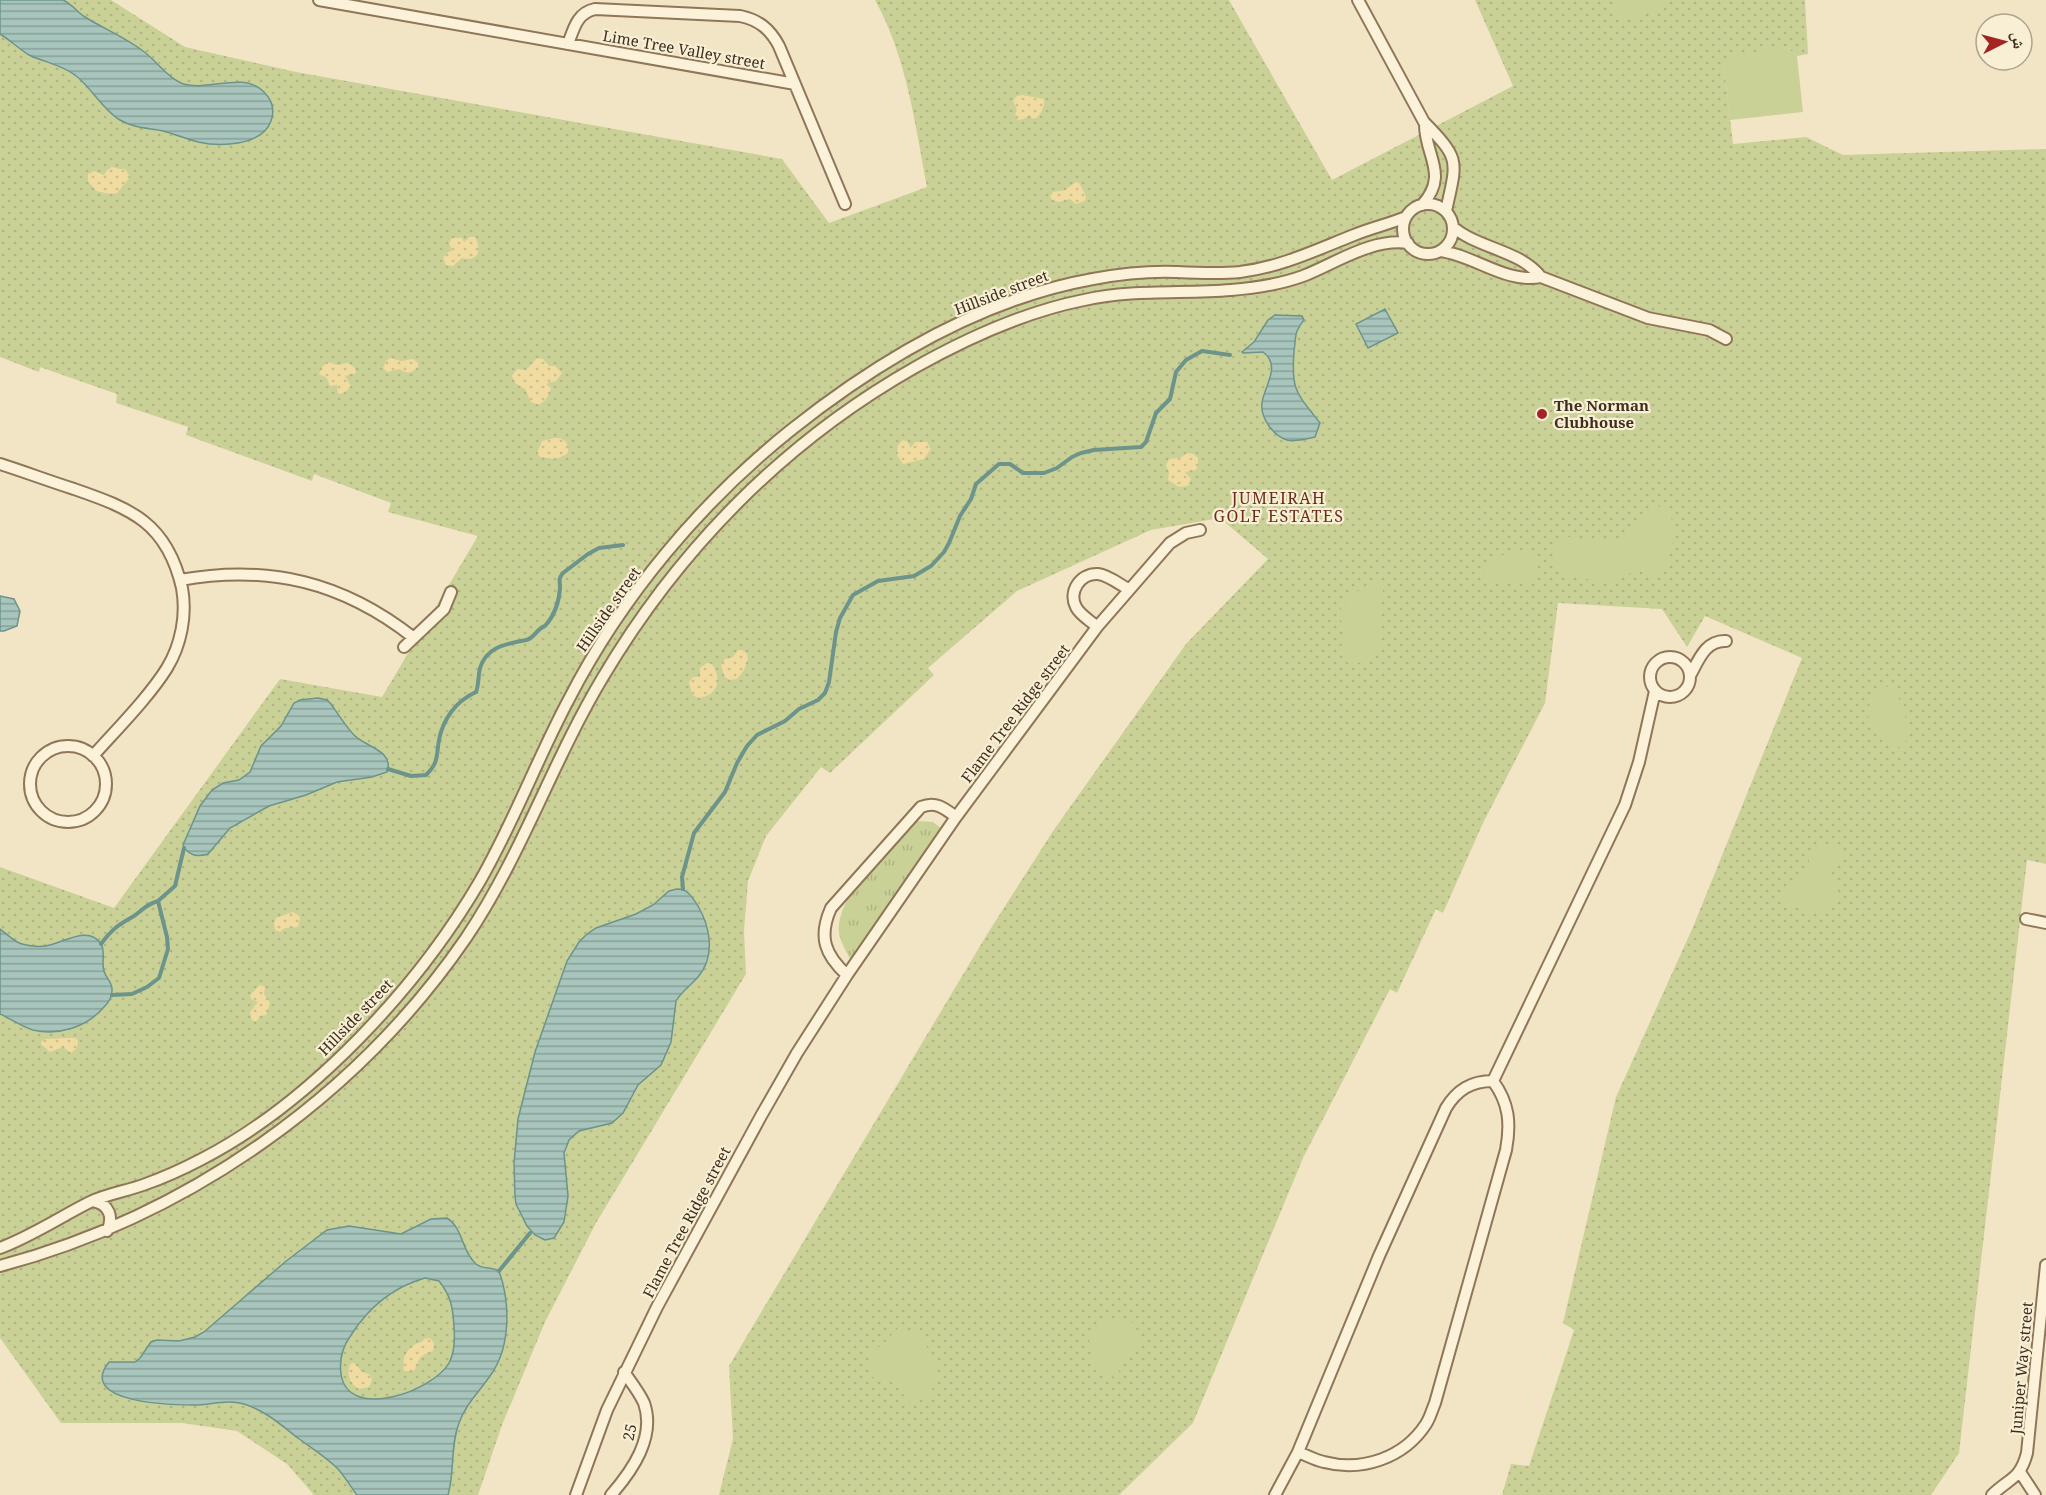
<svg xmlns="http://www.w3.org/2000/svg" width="2046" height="1495" viewBox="0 0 2046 1495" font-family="'Noto Serif','Noto Naskh Arabic',serif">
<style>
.grass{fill:url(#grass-dots)}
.sand{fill:url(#sand-dots)}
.park{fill:url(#park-tufts)}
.pitch{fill:#cad197}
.water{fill:url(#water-rules);stroke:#6c948b;stroke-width:1.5;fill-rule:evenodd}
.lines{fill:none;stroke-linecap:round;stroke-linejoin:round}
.stream{stroke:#6c948b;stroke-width:4}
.street-casing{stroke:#8f7659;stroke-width:14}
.street{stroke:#fcf2d9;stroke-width:10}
.poi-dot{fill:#a32423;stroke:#f9efd5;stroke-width:2}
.labels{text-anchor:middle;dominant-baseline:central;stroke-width:4.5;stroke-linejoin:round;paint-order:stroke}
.street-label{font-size:15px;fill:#3e2e1e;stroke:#f9efd5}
.poi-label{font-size:15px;font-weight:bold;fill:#3e2e1e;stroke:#f9efd5;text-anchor:start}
.neighbourhood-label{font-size:16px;letter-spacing:1.5px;fill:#6e2c19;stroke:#f9efd5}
</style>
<defs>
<pattern id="grass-dots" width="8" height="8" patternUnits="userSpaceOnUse" patternTransform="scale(1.5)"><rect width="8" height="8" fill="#cad197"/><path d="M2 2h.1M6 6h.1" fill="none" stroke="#afb482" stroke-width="1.8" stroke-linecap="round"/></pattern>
<pattern id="sand-dots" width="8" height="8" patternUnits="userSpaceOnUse" patternTransform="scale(1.5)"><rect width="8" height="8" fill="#f0dba0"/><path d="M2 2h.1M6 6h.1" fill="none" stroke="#cfbc89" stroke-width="1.8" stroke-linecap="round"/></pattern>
<pattern id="park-tufts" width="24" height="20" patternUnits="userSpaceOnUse" patternTransform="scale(1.5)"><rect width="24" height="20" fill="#cad197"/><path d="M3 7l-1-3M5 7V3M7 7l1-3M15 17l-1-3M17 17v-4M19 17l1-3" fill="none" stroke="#afb482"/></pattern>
<pattern id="water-rules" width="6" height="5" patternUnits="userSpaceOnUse" patternTransform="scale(1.5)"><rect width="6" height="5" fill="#a7c5bc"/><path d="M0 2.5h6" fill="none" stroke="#89a098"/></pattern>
</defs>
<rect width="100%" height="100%" fill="#f2e5c5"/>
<path class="grass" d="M0 0H111L185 47 296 72 782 159 829 223 927 187C915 124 907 58 875 0H1229L1332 180 1513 86 1475 0H1805L1808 54 1797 56 1786 47 1724 66 1733 144 1806 137 1843 155 2046 149V864L2027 860 1959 1453 1931 1495H1502L1511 1464 1529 1466 1574 1330 1563 1323 1616 1097 1693 927 1802 658 1705 616 1687 647 1662 609 1558 603 1545 703 1483 823 1443 913 1436 909 1397 993 1390 989 1303 1158 1193 1423 1119 1495H719L733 1439 729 1366 986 936 1053 831 1186 644 1268 559 1220 518 1151 530 1017 591 928 668 934 675 830 773 821 767 766 836 748 881 744 931 746 974 596 1223 545 1322 502 1425 478 1495H314L287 1464 237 1431 182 1423H61L0 1338V867L114 908 280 679 382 697 478 536 388 512 391 503 314 474 312 481 186 435 188 427 116 403 117 394 40 367 39 372 0 357Z"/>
<path class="sand" d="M1022 95 1044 99C1045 105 1041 118 1033 119L1029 115 1024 119 1018 120 1015 114 1017 110 1013 101 1017 96Z
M112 167 120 169H125L130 177 117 193 110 194 96 191 88 181V174L94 171 104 175 107 170Z
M1076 182 1079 183 1086 196 1085 201 1076 204 1070 199 1059 202 1052 200 1050 196 1053 192 1065 190Z
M470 237H475C482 251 478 262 462 258L453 266 446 265 443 258 448 252 452 251 449 243 452 238H462L464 242Z
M390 358 401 361 413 359 418 363V367C411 374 407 374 400 369L387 372 383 368 386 361Z
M537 358 543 359 549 366H555L562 373 556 381 548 383 547 385 551 388C549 396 545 402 538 405L531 402 525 389 515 383 512 376 517 369 526 370Z
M328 362 337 365 348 363 355 368 356 373 345 376 351 386 344 393 338 394 337 385 330 386 327 378 319 374 322 367Z
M555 438C564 437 571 445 567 454L556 459 540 457 537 453 542 441Z
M903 440 907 441 911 448 915 442H927L931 449 924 459 903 464 897 455 898 445Z
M1187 453 1193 454 1198 458V465L1196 470 1185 472 1191 479 1188 486 1179 487 1168 480 1169 473 1166 465 1169 459 1180 458Z
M738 650H742L747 654 748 659 744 670 737 679 729 680 724 676 721 665 725 659 733 657Z
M707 663H711C723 677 718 697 698 698L692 694 689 682 693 677H700V668Z
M293 912 300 917 298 927 285 928 280 932 275 930 274 922 276 918Z
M260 985 265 987 264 994 270 1003 266 1015 260 1016 257 1021H253L251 1018 250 1012 258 1002 251 999 250 995Z
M70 1038H76L78 1041 77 1048 71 1053 63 1047 50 1052 41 1044V1042L45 1039Z
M430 1338C434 1341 435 1346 433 1351 415 1358 422 1357 414 1371H404C401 1357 408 1345 422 1342L424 1339Z
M352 1363 356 1364 361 1371C366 1374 371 1373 372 1380L369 1387 359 1389C350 1384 346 1374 350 1365Z"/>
<path class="park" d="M917 821 933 822 942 829 852 963C848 954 840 942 839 933 836 893 890 847 917 821Z"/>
<path class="pitch" d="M1616 0H1671C1666 12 1658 10 1647 11 1632 13 1635 25 1614 15L1612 10Z
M1786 47 1797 56 1803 112 1730 120 1724 66 1733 55Z
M1652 505 1668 509 1675 529 1667 564 1651 576 1637 570 1608 583 1571 576 1556 566 1554 546 1564 536 1592 542H1618L1645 519Z
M1529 550C1540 561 1540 568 1535 582L1501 583 1488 581 1482 569C1496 552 1509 555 1529 550Z
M1375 579 1383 590 1379 619 1382 645 1371 661 1349 664 1338 651 1348 634 1337 613 1353 595Z
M1894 685 1911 733 1901 748 1882 741 1867 714 1873 690Z
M1836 842 1847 857 1831 874 1840 895 1823 914 1785 905 1783 888 1807 869 1812 847Z
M1129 1319 1142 1337 1115 1377 1096 1372 1088 1335 1103 1322Z
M899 1327 917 1333 929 1350 938 1372 929 1399 907 1402 898 1384 872 1377 871 1352 882 1345Z"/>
<path class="water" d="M0 0C11 0 56 0 63 0 71 3 78 13 85 17 104 29 125 37 143 51 157 61 165 76 181 83 207 93 243 70 264 92 272 100 275 110 271 121 262 146 220 147 198 142 186 139 175 134 163 131 149 128 133 128 120 120 103 110 91 87 75 75 62 65 44 62 29 55 19 49 10 40 0 34Z
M1385 309 1398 333 1368 348 1356 324Z
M1275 315 1302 316 1304 320C1294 331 1296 338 1294 351 1291 391 1296 392 1320 423L1315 437C1307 439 1295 442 1287 440 1273 436 1260 417 1262 403 1264 386 1282 366 1263 352L1243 353 1242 352 1254 342 1268 320Z
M0 596 14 599 20 611 17 626 4 631H0Z
M318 698 327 700 331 704C338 714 345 725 353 734 364 747 395 750 387 772L372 777 337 782 306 795 269 806 230 828 208 854C198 857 188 856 183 845L200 806 212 790 223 783 239 780 250 772 261 746 281 726 294 703 300 700Z
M677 889C688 889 692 897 698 906 710 927 716 956 698 977 691 985 681 992 676 1001L671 1042 661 1065 638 1085 623 1113 612 1123 579 1131 569 1140 564 1153 568 1196 564 1222 554 1238 545 1240 535 1235 527 1226 516 1204 515 1196 514 1163 518 1119 535 1052 567 961 579 942 587 934 596 928 636 914 653 905 669 891Z
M0 929C7 934 14 942 22 944 29 946 38 947 45 946 62 944 88 924 101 944 106 952 101 962 104 971 106 979 113 982 112 991 112 998 108 1003 104 1007 87 1027 59 1036 33 1030 22 1027 11 1019 0 1014Z
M447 1218C463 1228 462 1252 476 1264 483 1270 491 1266 499 1271 510 1301 511 1345 492 1373 481 1390 466 1403 459 1423 450 1446 455 1471 448 1495H357C351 1487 345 1477 338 1469 326 1457 311 1448 298 1438 281 1425 266 1411 244 1404 227 1399 211 1405 194 1405 172 1405 76 1403 109 1362H135L140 1358 151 1342 157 1340 179 1341 195 1337 204 1332 285 1262 327 1230 349 1226 401 1234 431 1219ZM425 1278 439 1281C451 1296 453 1308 454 1327 455 1339 455 1352 449 1363 433 1391 348 1422 341 1374 339 1359 343 1346 351 1335 369 1307 393 1287 425 1278Z"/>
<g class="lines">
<path class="stream" d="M388 769 411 776 426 775C439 762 436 757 439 740 443 719 456 701 476 692 479 684 478 676 480 668 487 646 507 644 526 640 535 638 536 629 545 626 554 616 559 603 560 588 560 581 558 579 563 573L588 554 599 548 623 545
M683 889 682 877 694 833 725 792 737 763 747 746 757 735 785 721 799 709 818 700 825 693 829 682 836 632 840 618 853 595 878 581 914 576 931 566 944 552 949 543 960 516 971 499 976 484 999 464H1010L1023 473H1044L1057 468 1072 457 1081 453 1094 450 1141 447 1146 442 1156 413 1170 399 1176 372 1186 360 1202 351 1230 355
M101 944C112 929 118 925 134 916 144 909 145 905 158 901
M112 995 132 994 147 987 159 978 168 949 167 937 158 901 175 886 184 848
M499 1271 530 1233"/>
<g class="street-casing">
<path id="street" d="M319 0 795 84
M1358 0 1424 122C1461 160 1457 160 1446 211
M568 44C574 28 577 13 595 9L740 16C759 20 770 29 779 46L845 204
M1403 229a25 25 0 1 1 50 0a25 25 0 1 1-50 0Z
M1422 205C1450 174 1424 155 1425 123
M1453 227C1479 249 1520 250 1541 277L1648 318 1709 330 1726 339
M1440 251C1474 255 1506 284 1541 277
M0 464C25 472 49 481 74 489 132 509 167 523 182 588 187 615 181 645 167 668 149 697 116 730 93 756
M180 580C269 564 343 582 414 638
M1097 627C1091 621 1080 615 1076 607 1068 592 1080 573 1098 574 1108 575 1119 584 1128 589
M404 647 444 609 451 592
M1650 677a20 20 0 1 1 40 0a20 20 0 1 1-40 0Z
M1691 674C1699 659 1706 640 1726 641
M30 784a38 38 0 1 1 76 0a38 38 0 1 1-76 0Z
M2026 919 2046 923
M847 975C825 955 818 937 831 908L921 807C936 801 944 808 956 817
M1493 1081 1625 805 1639 762 1655 691
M93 1201C109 1204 114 1217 107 1231
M0 1248C32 1236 60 1217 90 1202 107 1194 126 1191 143 1185 163 1178 183 1169 202 1159 312 1102 418 987 480 881 514 822 537 759 569 699 622 596 701 502 791 430 879 360 981 299 1093 279 1120 274 1148 271 1176 272 1198 273 1219 274 1240 272 1281 267 1316 250 1354 235 1371 228 1389 224 1406 217
M0 1266C187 1216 356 1098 466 938 522 855 552 762 603 677 679 549 784 442 914 368 967 338 1024 312 1084 300 1133 289 1182 294 1231 290 1256 288 1281 284 1303 276 1336 263 1372 238 1408 243
M1298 1452C1306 1455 1315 1460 1324 1462 1362 1472 1404 1458 1426 1424 1430 1418 1432 1410 1435 1403L1506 1150C1511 1123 1509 1103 1493 1081
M2020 1472 2035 1495
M576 1495 607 1410 657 1307 761 1116 797 1053 847 975 956 817 1097 627 1170 543 1186 533 1200 530
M611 1495C632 1471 656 1437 644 1403 639 1392 631 1382 624 1372
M1275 1495 1298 1452 1379 1256 1446 1108C1457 1090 1471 1081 1493 1081
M1992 1495C2009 1478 2020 1480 2027 1453L2046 1265"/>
</g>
<use href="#street" class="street"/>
</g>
<circle class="poi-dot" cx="1542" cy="414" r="6"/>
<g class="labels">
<g class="street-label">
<text transform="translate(684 49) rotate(10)">Lime Tree Valley street</text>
<text transform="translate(1001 292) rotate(-21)">Hillside street</text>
<text transform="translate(608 609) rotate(-55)">Hillside street</text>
<text transform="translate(1015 713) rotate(-53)">Flame Tree Ridge street</text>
<text transform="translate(355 1017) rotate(-46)">Hillside street</text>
<text transform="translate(686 1222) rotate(-62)">Flame Tree Ridge street</text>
<text transform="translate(2021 1368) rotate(-85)">Juniper Way street</text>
<text transform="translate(629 1432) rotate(-79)">25</text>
</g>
<g class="poi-label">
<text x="1554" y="405">The Norman<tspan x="1554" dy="17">Clubhouse</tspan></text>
</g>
<g class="neighbourhood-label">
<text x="1279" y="498">JUMEIRAH<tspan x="1279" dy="18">GOLF ESTATES</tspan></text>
</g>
</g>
<g transform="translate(2004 42) rotate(84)"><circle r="28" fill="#f9efd5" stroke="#aea28c" stroke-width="1.5"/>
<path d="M0-4.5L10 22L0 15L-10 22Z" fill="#a32423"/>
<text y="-9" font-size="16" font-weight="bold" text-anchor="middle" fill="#3e2e1e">ش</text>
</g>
</svg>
